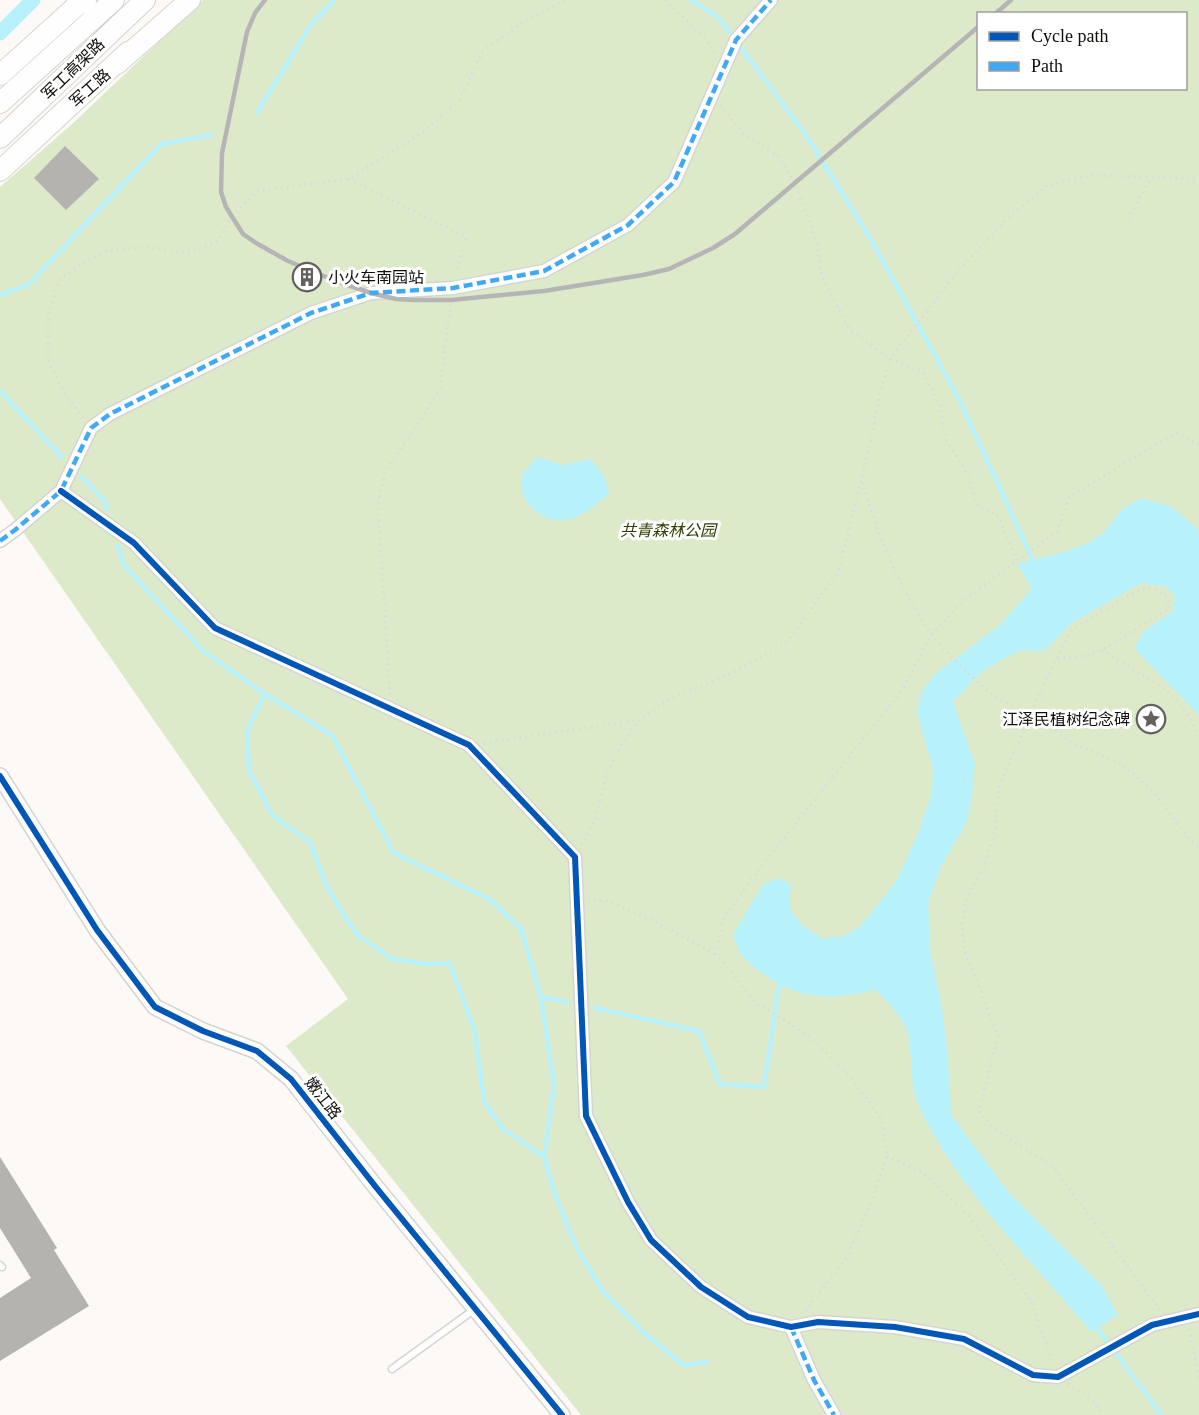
<svg xmlns="http://www.w3.org/2000/svg" width="1199" height="1415" viewBox="0 0 1199 1415" font-family="'Times New Roman','Noto Sans SC',serif">
<style>
.green{fill:#ddeaca;fill-rule:evenodd}
.water{fill:#b7f1fb}
.lines{fill:none;stroke-linecap:round;stroke-linejoin:round}
.stream{stroke:#b7f1fb;stroke-width:4.5}
.canal{stroke:#b7f1fb;stroke-width:15}
.building{fill:#b5b3b0}
.service-casing{stroke:#d6d4d1;stroke-width:9}
.minor-casing{stroke:#d6d4d1;stroke-width:15}
.tertiary-casing{stroke:#d6d4d1;stroke-width:18}
.primary-casing{stroke:#d6d4d1;stroke-width:22}
.trunk-casing{stroke:#d6d4d1;stroke-width:22}
.path{stroke:#dbdad9;stroke-width:3;stroke-dasharray:1.5 4.5;stroke-linecap:butt}
.service{stroke:#fffefe;stroke-width:6}
.minor{stroke:#fffefe;stroke-width:12}
.tertiary{stroke:#fffefe;stroke-width:15}
.primary{stroke:#fffefe;stroke-width:20}
.trunk{stroke:#fffefe;stroke-width:20}
.rail{stroke:#b5b5b5;stroke-width:4.5}
.quiet{stroke:#3fa9f5;stroke-width:4.5;stroke-dasharray:9 4.5;stroke-linecap:butt}
.cycleway-casing{stroke:#fff;stroke-width:10}
.cycleway{stroke:#0057b8;stroke-width:6}
.labels{text-anchor:middle;dominant-baseline:central;stroke-width:6;stroke-linejoin:round;paint-order:stroke}
.street-label{font-size:16px;fill:#100e0b;stroke:#fff}
.poi-label{font-size:16px;fill:#100e0b;stroke:#fff;text-anchor:start}
.park-label{font-size:16px;font-style:italic;fill:#2b4000;stroke:#fff}
</style>
<rect width="100%" height="100%" fill="#fcf9f6"/>
<path class="green" d="M203 0H1199V1415H581L286 1046 348 999 0 499V187L71 125ZM978 14H1186V88H978Z"/>
<path class="water" d="M540 457 562 465 591 459 605 477 609 494C598 503 587 513 573 518 536 531 497 481 540 457Z
M1141 498 1170 506 1199 530V715L1134 648 1144 631 1173 611 1175 597 1167 587 1141 583 1072 623 1044 651 1020 650 981 672 953 702 975 764 973 789 966 824 942 864 928 902 930 951 942 1007 948 1060 951 1114 1005 1188 1102 1286 1118 1315 1091 1332C1041 1271 982 1214 941 1146 932 1132 921 1113 916 1097 910 1077 912 1058 909 1038 906 1021 888 1001 875 990 853 995 829 999 806 994 785 990 752 970 740 952 737 947 735 940 733 935L763 884 779 878 791 884 789 908 801 924 823 939 843 936 859 928 897 880 920 829 932 792 933 768 917 713 921 692 936 673 1000 625 1032 589 1017 564 1067 551 1086 544 1103 533 1122 509Z"/>
<g class="lines">
<path class="stream" d="M691 0 719 18 806 135 872 241 959 399 1033 560
M257 113 310 26 334 0
M0 295 28 285 161 144 212 135
M0 391 62 457
M82 477 104 500 107 509
M118 546 124 565 203 651 265 694 332 735 394 853 489 899 521 928 541 997 568 1002
M265 694 247 730 249 770 273 816 310 842 327 887 357 935 392 959 427 964 450 963 475 1032 484 1101 502 1128 544 1157 556 1197 577 1248 602 1290 643 1332 684 1365 707 1362
M541 997 554 1086 544 1157
M595 1008 699 1031 720 1084 764 1087 780 979
M1093 1323 1162 1415"/>
<path class="canal" d="M0 33 33 0"/>
</g>
<path class="building" d="M65 146 99 179 66 210 34 178Z
M0 1157 57 1248 54 1250 89 1306 0 1361V1298L31 1278 0 1228Z"/>
<g class="lines">
<g class="service-casing">
<path id="service" d="M0 1265 2 1267
M392 1369 475 1309"/>
</g>
<g class="minor-casing">
<path id="minor" d="M61 491 134 543 215 628 469 745 575 857 586 1116 628 1202 651 1240 701 1287 748 1317 791 1327 818 1322 895 1327 964 1339 1033 1375 1058 1377 1152 1325 1199 1314
M0 541 15 530 61 491 91 428 110 414 311 313 371 293 453 288 544 271 628 225 674 182 736 40 771 0
M791 1327 814 1380 834 1415"/>
</g>
<g class="tertiary-casing">
<path id="tertiary" d="M0 776 97 930 155 1007 203 1031 257 1051 291 1079 375 1186 562 1415"/>
</g>
<g class="primary-casing">
<path id="primary" d="M0 75 83 0
M0 171 128 52"/>
</g>
<g class="trunk-casing">
<path id="trunk" d="M75 7 86 0
M117 64 190 0
M0 103 114 0
M0 138 145 0"/>
</g>
<path class="path" d="M665 0 706 39 716 55
M720 105 744 134 779 157 794 181 816 240 822 276 849 329 890 359 922 371 940 404 945 437 967 473 978 507 997 514 1016 560
M349 179 466 237 457 273
M1128 219 1151 177
M83 418 62 390 48 360V317L59 280 80 265 106 251 146 247 190 253 219 240 231 218 257 191 349 179 423 132 459 100 483 51 522 23 565 0
M862 482C878 534 898 589 931 633 944 652 969 674 986 689 999 700 1016 707 1030 715L1056 659 1072 629 1141 589H1154L1168 597 1169 609 1102 650 1086 656 1056 659
M1102 650 1167 690 1184 709 1199 735
M390 695 378 504 386 469 413 432 440 388 451 300
M484 743 639 720
M581 845 595 820 607 773 623 742 639 720 668 700 736 671 788 641 839 570 874 426 881 387 890 359 958 271 1009 217 1046 186 1090 175 1199 179
M588 899 610 902 652 920 715 954
M887 1156 922 1172 969 1216 1031 1301 1053 1363
M1160 1310 1053 1167 994 1128 979 1111 998 1036 964 949 962 923 967 896 984 868 995 830 999 787 1030 715 1051 727 1071 743 1122 764 1154 792 1188 838 1199 848
M805 1311 847 1257 868 1210 887 1156 882 1120 855 1083 820 1046 791 1024 756 1003 716 954 724 917 754 876 902 690 932 634 964 600 1057 532 1069 497 1155 445 1178 433 1199 445
M1189 1329 1199 1377
M1068 1384 1094 1402 1104 1415"/>
<use href="#service" class="service"/>
<use href="#minor" class="minor"/>
<use href="#tertiary" class="tertiary"/>
<use href="#primary" class="primary"/>
<use href="#trunk" class="trunk"/>
<path class="rail" d="M265 0 255 13 247 32 222 153 221 192 226 207 243 234 256 243 288 261 333 280 371 293 396 299 415 300H451L544 291 643 275 669 269 713 248 735 234 978 27
M995 14 1011 0"/>
<path class="quiet" d="M0 541 15 530 61 491 91 428 110 414 311 313 371 293 453 288 544 271 628 225 674 182 736 40 771 0
M791 1327 814 1380 834 1415"/>
<g class="cycleway-casing">
<path id="cycleway" d="M61 491 134 543 215 628 469 745 575 857 586 1116 628 1202 651 1240 701 1287 748 1317 791 1327 818 1322 895 1327 964 1339 1033 1375 1058 1377 1152 1325 1199 1314
M0 776 97 930 155 1007 203 1031 257 1051 291 1079 375 1186 562 1415"/>
</g>
<use href="#cycleway" class="cycleway"/>
</g>
<defs>
<g id="building-ring" transform="scale(1.5)"><circle r="9.5" fill="#fff" stroke="#63605d" stroke-width="1.5"/><path d="M-4-6H4V6H1V3H-1V6H-4ZM-2.5-4.3h1.7v1.8h-1.7ZM.8-4.3h1.7v1.8H.8ZM-2.5-1h1.7V.8h-1.7ZM.8-1h1.7V.8H.8Z" fill="#63605d"/></g>
<g id="sight-ring" transform="scale(1.5)"><circle r="9.5" fill="#fff" stroke="#63605d" stroke-width="1.5"/><path d="M0-6L1.8-2.2L6-1.7L2.9 1.2L3.7 5.4L0 3.3L-3.7 5.4L-2.9 1.2L-6-1.7L-1.8-2.2Z" fill="#63605d"/></g>
</defs>
<g fill-rule="evenodd">
<use href="#building-ring" x="307" y="277"/>
<use href="#sight-ring" x="1151" y="719"/>
</g>
<g class="labels">
<g class="street-label">
<text transform="translate(73 69) rotate(-44)">军工高架路</text>
<text transform="translate(90 88) rotate(-42)">军工路</text>
<text transform="translate(323 1098) rotate(52)">嫩江路</text>
</g>
<g class="poi-label">
<text x="328" y="277">小火车南园站</text>
<text x="1130" y="719" text-anchor="end">江泽民植树纪念碑</text>
</g>
<g class="park-label">
<text x="668" y="530">共青森林公园</text>
</g>
</g>
<rect x="977" y="12" width="210" height="78" fill="#ffffff" stroke="#9f9f9d" stroke-width="1.5"/>
<rect x="989" y="32" width="30" height="9" fill="#0057b8" stroke="#9f9f9d" stroke-width="1.5"/>
<text x="1031" y="42" font-size="18" fill="#100e0b">Cycle path</text>
<rect x="989" y="62" width="30" height="9" fill="#3fa9f5" stroke="#9f9f9d" stroke-width="1.5"/>
<text x="1031" y="72" font-size="18" fill="#100e0b">Path</text>
</svg>
